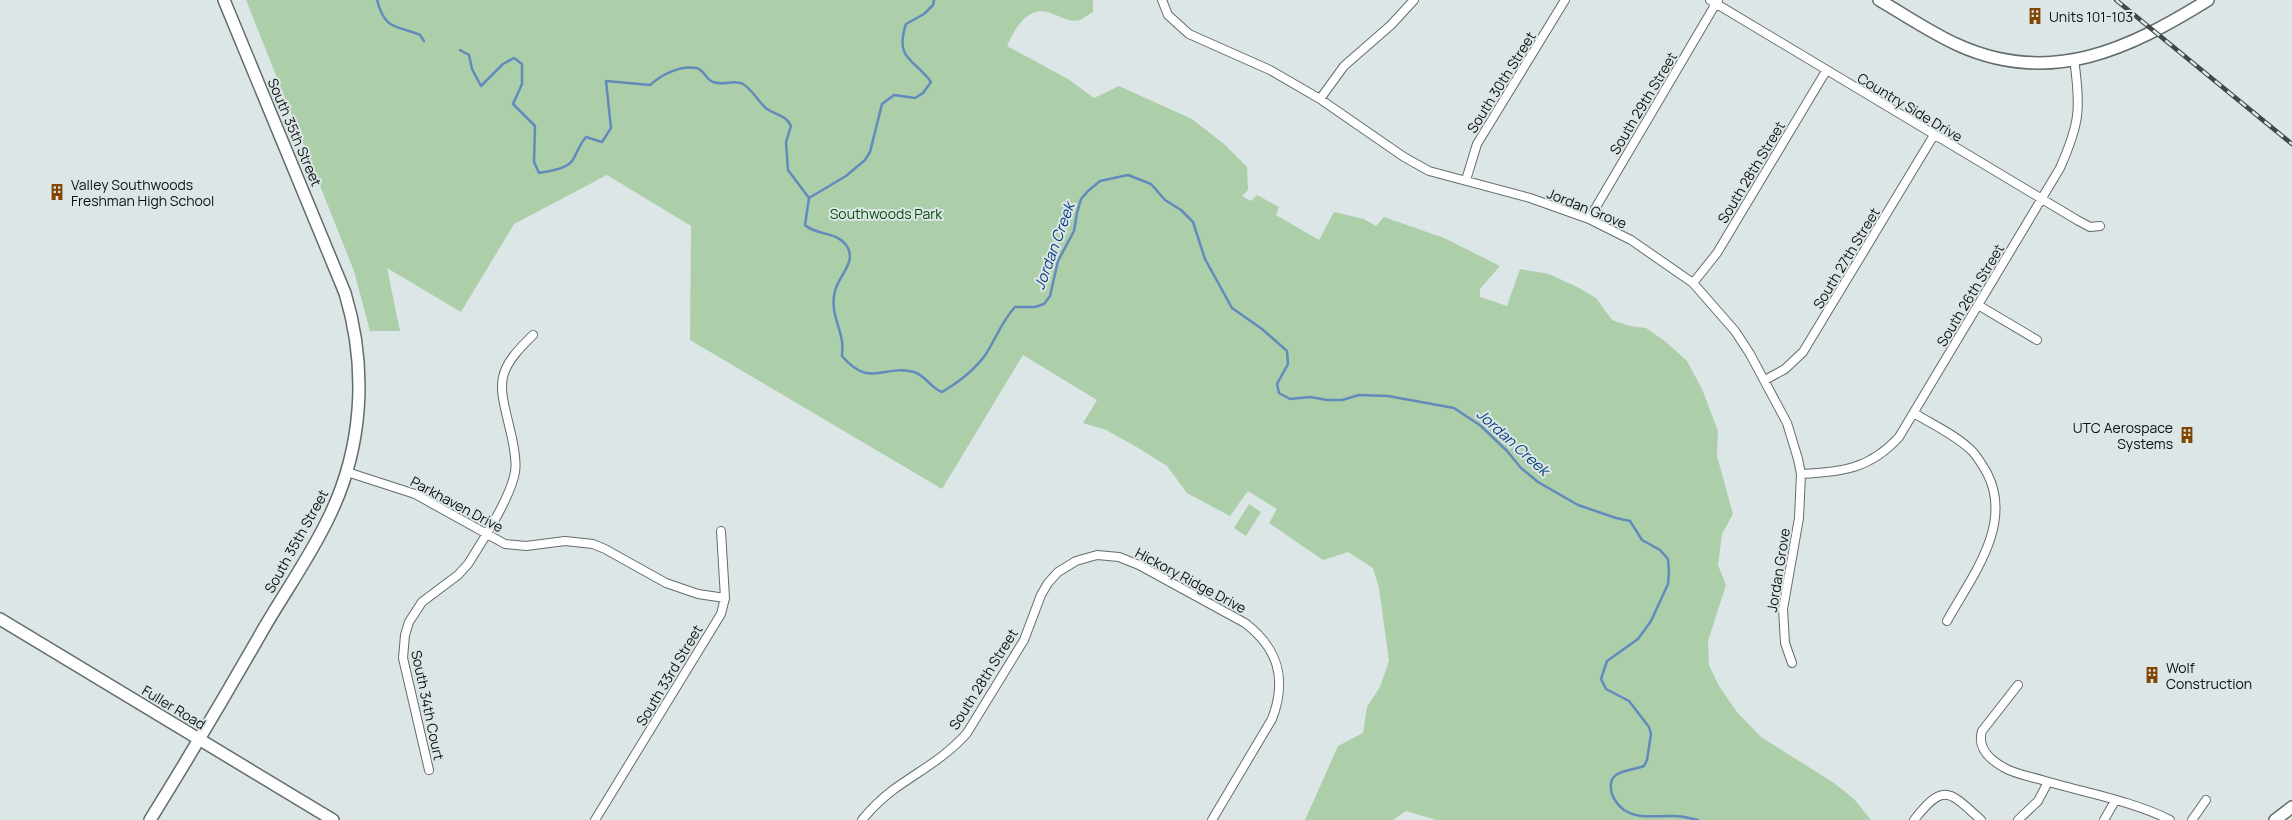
<svg xmlns="http://www.w3.org/2000/svg" width="2292" height="820" viewBox="0 0 2292 820" font-family="Manrope,sans-serif">
<style>
.green{fill:#accfa9}
.lines{fill:none;stroke-linecap:round;stroke-linejoin:round}
.stream{stroke:#638abc;stroke-width:2.5}
.street-casing{stroke:#636c6c;stroke-width:10}
.secondary-casing{stroke:#636c6c;stroke-width:14}
.street{stroke:#fff;stroke-width:8}
.secondary{stroke:#fff;stroke-width:11}
.rail-casing{stroke:#424747;stroke-width:4.5}
.rail{stroke:#dce6e7;stroke-width:2.5;stroke-dasharray:8;stroke-linecap:butt}
.labels{text-anchor:middle;dominant-baseline:central;stroke-width:4;stroke-linejoin:round;paint-order:stroke}
.poi-label{font-size:14px;fill:#0d1010;stroke:#dce6e7;text-anchor:start}
.street-label{font-size:14px;fill:#0d1010;stroke:#dce6e7}
.park-label{font-size:14px;fill:#084d09;stroke:#dce6e7}
.water-label{font-size:15px;font-style:italic;fill:#053f7c;stroke:#dce6e7}
</style>
<rect width="100%" height="100%" fill="#dce6e7"/>
<path class="green" d="M246 0H1093V12C1089 14 1084 18 1080 20 1071 23 1061 17 1053 14 1029 3 1015 28 1007 46L1068 79 1094 98 1119 86 1192 119 1224 144 1247 167 1248 190 1242 196 1251 201 1257 195 1279 207 1276 215 1319 240 1334 212 1364 219 1376 226 1384 217 1444 238 1500 266 1480 289V297L1507 306 1520 269 1549 274 1577 287 1596 298 1612 320 1630 326 1646 328 1666 342 1687 361 1702 389 1718 431 1717 456 1733 514 1722 534 1718 565 1726 585 1708 641 1709 665 1719 686 1737 712 1761 737 1834 783 1854 799 1871 820H1436L1406 811 1393 820H1305L1338 746 1363 733 1367 707 1380 687 1389 661 1379 588 1373 568 1348 552 1323 560 1269 523 1277 509 1248 491 1230 516 1187 493 1167 466 1135 446 1106 430 1083 423 1097 400 1023 355 942 489 690 340 691 226 607 175 514 224 461 312 387 268 400 331H370L354 271Z
M1249 504 1261 512 1246 536 1234 528Z"/>
<g class="lines">
<path class="stream" d="M377 0C385 31 397 25 420 35L424 41
M460 50 469 55 472 69 481 86 503 64 514 58 522 64V84L513 104 535 126 534 162 539 173C550 171 569 169 574 158 578 150 580 144 586 137L602 142 611 128 606 81 650 85C661 75 680 65 696 68 704 69 705 79 713 82 724 86 735 79 743 84 752 89 758 102 767 109 776 115 786 115 791 126L786 142 788 170 809 198
M809 198 805 225C817 236 836 231 846 245 858 261 839 275 835 291 830 310 839 324 842 341 843 345 842 352 842 356 870 389 884 364 914 372 925 375 931 388 942 392 959 382 974 371 986 354 996 338 1002 321 1015 307H1035L1044 304 1050 296 1058 261 1074 231 1077 213 1081 199 1088 191 1100 181 1128 175 1151 184 1165 200 1181 210 1193 222 1205 259 1232 308 1262 329 1287 351 1288 364 1277 384 1279 393 1290 399 1310 397 1327 400H1342L1359 395 1388 396 1454 408 1481 426 1507 451 1521 468 1538 482 1578 505 1616 518 1630 521 1642 540 1660 550 1668 559 1669 571 1668 584 1651 621 1638 639 1607 661 1601 679 1606 689 1629 701 1649 727 1651 734 1647 760 1644 766C1629 772 1605 769 1612 794 1614 800 1619 806 1624 810 1640 820 1656 815 1675 816 1683 816 1691 819 1698 820
M809 198 846 176 865 160 870 152 882 104 894 95 915 98 923 93 931 82C915 59 894 60 906 24L924 14 933 5 934 0"/>
<g class="street-casing">
<path id="street" d="M1162 0 1168 15 1189 34 1270 70 1320 99 1404 157 1429 171 1530 198 1589 219 1631 240 1693 283 1735 331 1750 354 1787 423 1798 459 1801 474 1799 518 1783 609 1785 643 1792 663
M1710 0 2077 220 2090 227 2100 226
M1320 99 1344 66 1391 25 1414 0
M1466 180 1477 144 1565 0
M1589 219 1718 0
M1693 283 1717 253 1826 71
M1978 305 2037 340
M1765 380 1785 369 1803 352 1934 135
M1914 413C1933 425 1956 435 1972 451 1978 457 1982 465 1987 473 2014 525 1971 577 1947 621
M347 472 415 494 505 544 526 546 565 541 593 544 605 549 666 583 698 594 725 598
M1801 474C1842 472 1870 469 1899 437L2060 168C2080 123 2081 108 2074 59
M2018 685 1982 731C1977 748 1989 759 2003 767 2014 774 2029 776 2042 780 2082 792 2133 801 2170 820
M429 770 403 658 405 635 409 622 422 602 458 575 468 564C482 542 511 497 515 472 517 461 514 449 512 438 500 385 491 375 533 335
M595 820 721 614 725 598 721 531
M862 820C871 809 881 799 893 790 919 771 945 758 967 733L1024 640 1041 595 1048 583 1058 572 1076 561 1097 555 1119 557 1139 565 1245 623C1279 649 1287 680 1272 719L1212 820
M1914 820C1944 782 1949 791 1981 820
M2018 820 2038 801 2048 782
M2104 820 2115 801
M2192 820 2206 800"/>
</g>
<g class="secondary-casing">
<path id="secondary" d="M1879 0C1905 15 1931 33 1958 45 2051 87 2129 49 2208 0
M0 619 333 820
M150 820C189 757 227 693 264 628 285 592 309 558 327 521 363 450 368 369 345 293L224 0
M2275 820 2292 807"/>
</g>
<use href="#street" class="street"/>
<use href="#secondary" class="secondary"/>
<g class="rail-casing">
<path id="rail" d="M2116 0 2292 144"/>
</g>
<use href="#rail" class="rail"/>
</g>
<defs>
<g id="building-bare" transform="scale(1.35)"><path d="M-4-6H4V6H1V3H-1V6H-4ZM-2.5-4.3h1.7v1.8h-1.7ZM.8-4.3h1.7v1.8H.8ZM-2.5-1h1.7V.8h-1.7ZM.8-1h1.7V.8H.8Z" fill="#824501" stroke="#dce6e7" stroke-width="2.5" paint-order="stroke"/></g>
</defs>
<g fill-rule="evenodd">
<use href="#building-bare" x="2035" y="16"/>
<use href="#building-bare" x="57" y="192"/>
<use href="#building-bare" x="2187" y="435"/>
<use href="#building-bare" x="2152" y="675"/>
</g>
<g class="labels">
<g class="poi-label">
<text x="2049" y="16">Units 101-103</text>
<text x="71" y="184">Valley Southwoods<tspan x="71" dy="16">Freshman High School</tspan></text>
<text x="2173" y="427" text-anchor="end">UTC Aerospace<tspan x="2173" dy="16">Systems</tspan></text>
<text x="2166" y="667">Wolf<tspan x="2166" dy="16">Construction</tspan></text>
</g>
<g class="street-label">
<text transform="translate(1501 82) rotate(-58)">South 30th Street</text>
<text transform="translate(1643 103) rotate(-59)">South 29th Street</text>
<text transform="translate(1910 107) rotate(31)">Country Side Drive</text>
<text transform="translate(295 132) rotate(67)">South 35th Street</text>
<text transform="translate(1751 172) rotate(-59)">South 28th Street</text>
<text transform="translate(1587 208) rotate(22)">Jordan Grove</text>
<text transform="translate(1846 258) rotate(-59)">South 27th Street</text>
<text transform="translate(1970 295) rotate(-59)">South 26th Street</text>
<text transform="translate(457 504) rotate(28)">Parkhaven Drive</text>
<text transform="translate(296 541) rotate(-61)">South 35th Street</text>
<text transform="translate(1778 570) rotate(-81)">Jordan Grove</text>
<text transform="translate(1191 580) rotate(28)">Hickory Ridge Drive</text>
<text transform="translate(669 675) rotate(-59)">South 33rd Street</text>
<text transform="translate(983 679) rotate(-58)">South 28th Street</text>
<text transform="translate(428 705) rotate(78)">South 34th Court</text>
<text transform="translate(174 707) rotate(31)">Fuller Road</text>
</g>
<g class="park-label">
<text x="886" y="213">Southwoods Park</text>
</g>
<g class="water-label">
<text transform="translate(1054 246) rotate(-70)">Jordan Creek</text>
<text transform="translate(1513 442) rotate(42)">Jordan Creek</text>
</g>
</g>
</svg>
